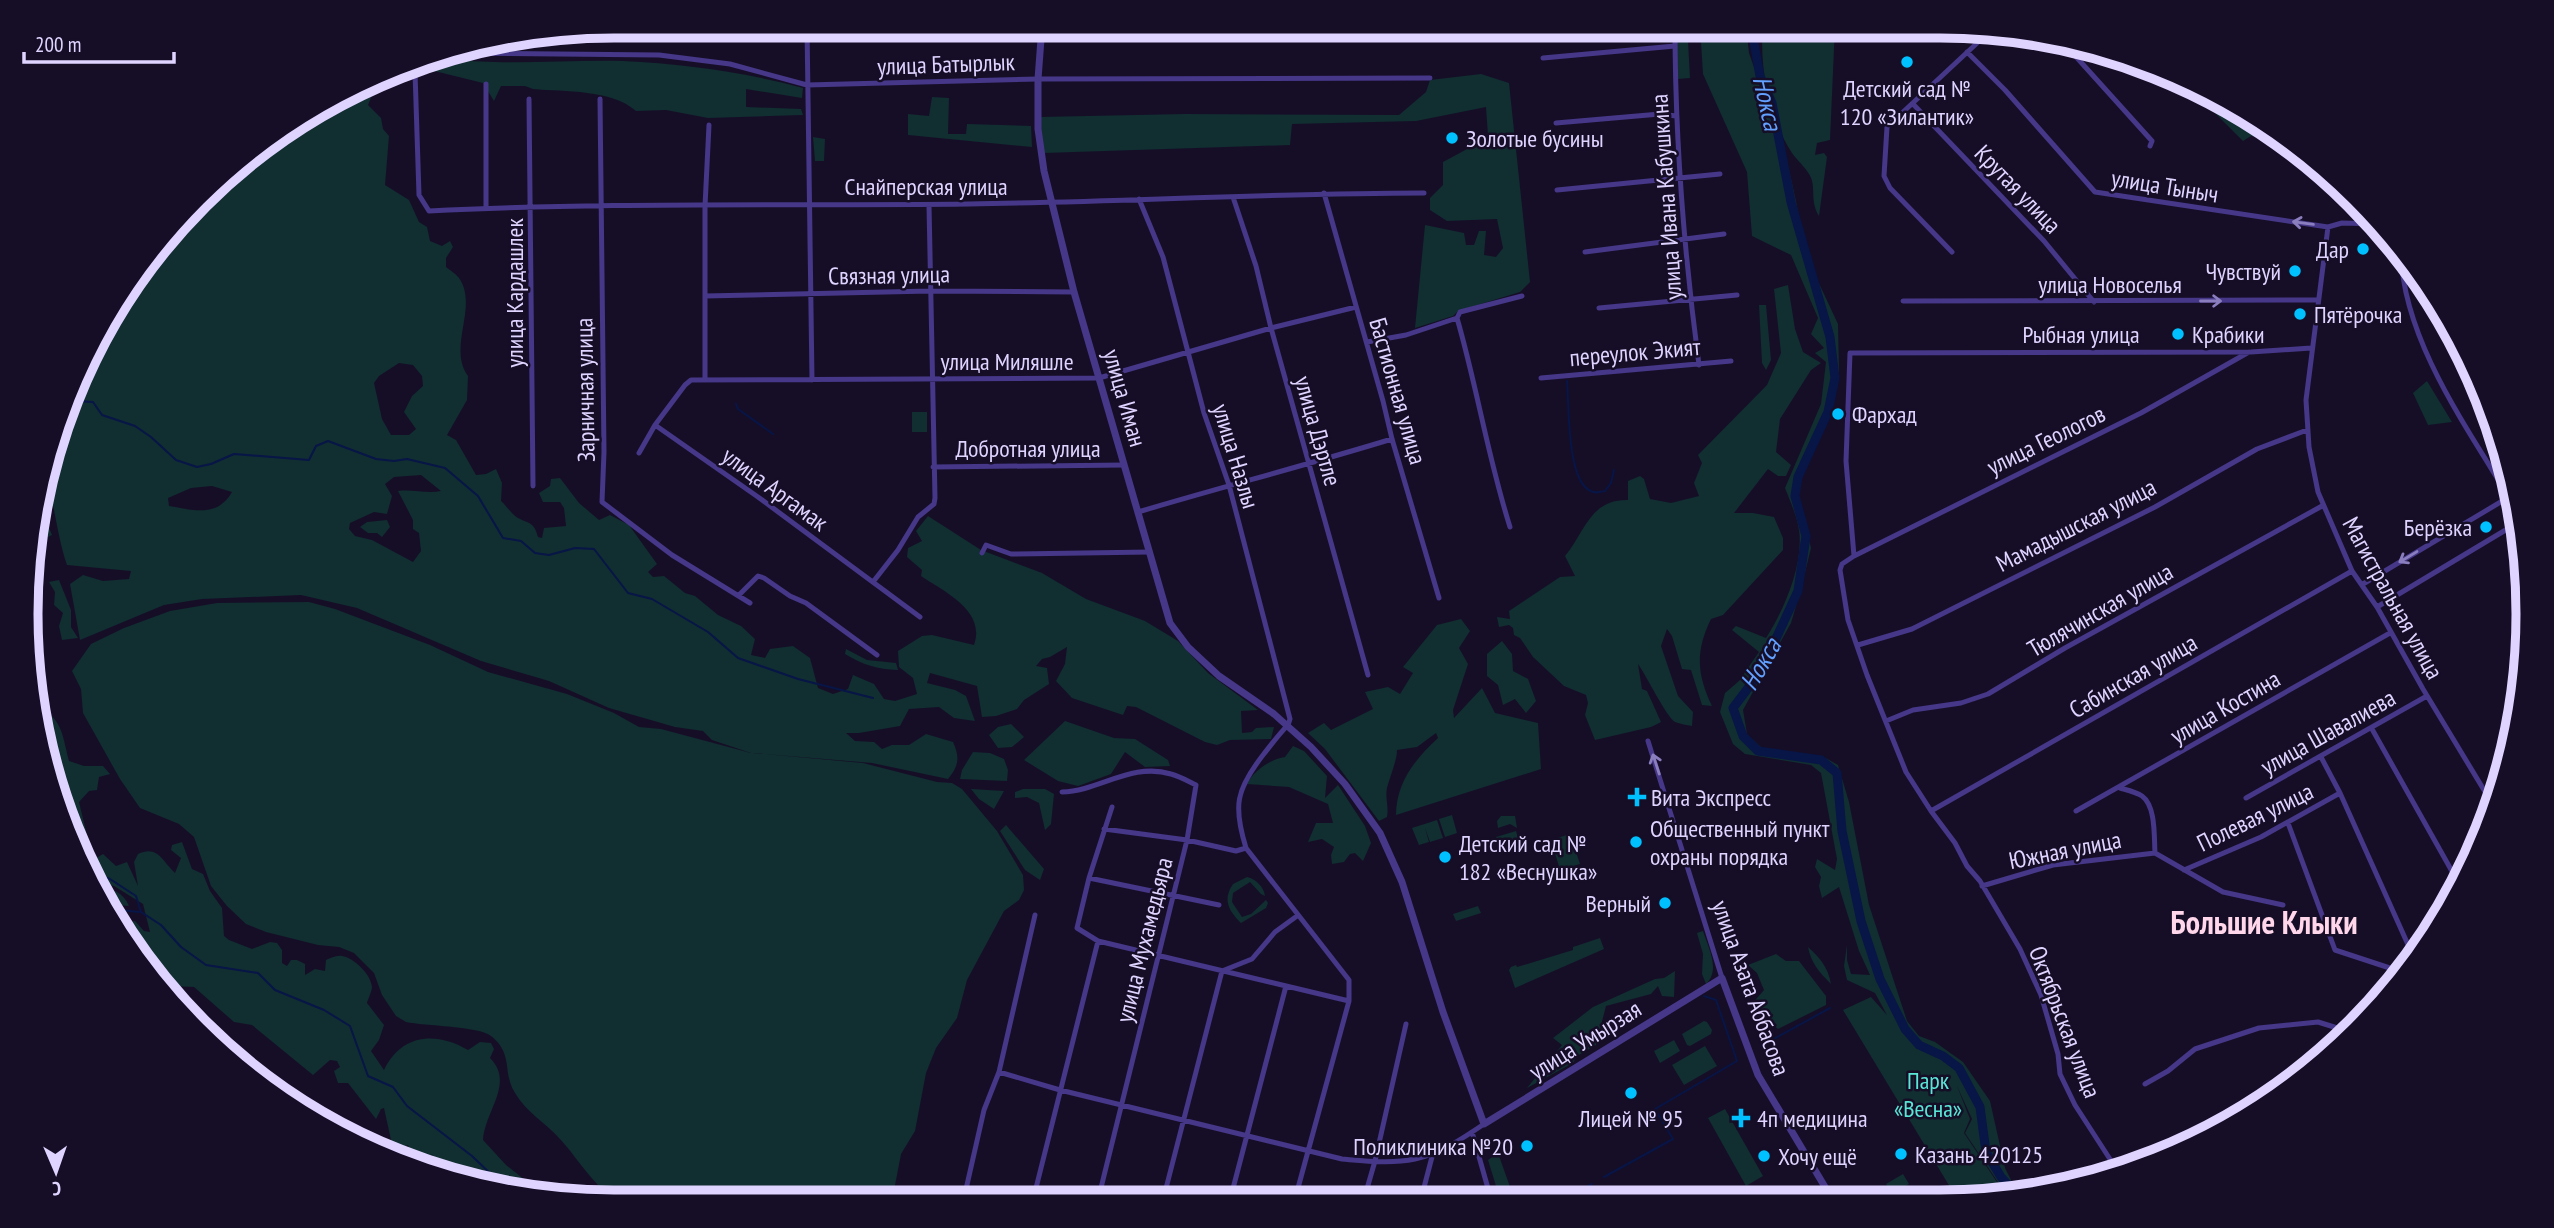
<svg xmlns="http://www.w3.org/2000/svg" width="2554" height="1228" viewBox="0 0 2554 1228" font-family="'PT Sans Narrow',sans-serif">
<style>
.green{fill:#112e31;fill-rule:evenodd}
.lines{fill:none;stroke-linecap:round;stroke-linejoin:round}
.stream{stroke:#071547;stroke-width:2}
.river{stroke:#071547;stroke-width:9}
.minor{stroke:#463788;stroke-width:5}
.tertiary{stroke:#463788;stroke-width:7}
.oneway{stroke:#8b7ebe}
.poi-dot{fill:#00c1ff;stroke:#160e27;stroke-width:2.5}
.labels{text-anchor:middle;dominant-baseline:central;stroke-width:5;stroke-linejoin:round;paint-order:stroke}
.street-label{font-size:24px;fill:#dfd4ff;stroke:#160e27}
.poi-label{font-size:24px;fill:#dfd4ff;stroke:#160e27;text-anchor:start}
.park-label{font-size:24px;fill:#59e6d7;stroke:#160e27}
.water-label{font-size:26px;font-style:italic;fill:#62a0ff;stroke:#160e27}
.district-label{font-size:32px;font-weight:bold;fill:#ffd6ea;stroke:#160e27}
.rim{fill:none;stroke:#dfd4ff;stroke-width:9}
</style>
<rect width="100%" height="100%" fill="#160e27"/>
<path class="green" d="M1700 26H1746L1749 53 1787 160 1805 243 1816 277 1838 324 1839 372 1829 412 1801 477 1798 496 1811 548 1801 589 1791 623 1743 710 1747 734 1763 749 1822 756 1838 765 1849 802 1869 905 1907 1021 1919 1036 1935 1042 1963 1062 1990 1101 2005 1168 2013 1184 2026 1194 2008 1197 1965 1133 1972 1119 1957 1086 1970 1119 1964 1133 2007 1197H1956L1843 1010 1871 997 1887 1015 1875 993 1847 980 1844 966 1847 945V960L1851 974 1870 975 1859 951 1839 887 1822 898 1819 886 1821 877 1815 867 1817 859 1835 870 1837 859 1821 773 1811 765 1745 754 1733 744 1720 712 1725 693 1739 681 1759 652 1732 630 1736 626 1766 638C1784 610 1804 564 1799 530 1797 516 1790 501 1785 488L1821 404 1826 362 1815 353 1824 348 1811 334 1818 318 1791 255 1752 236 1747 172 1703 74Z
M1763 26H1835L1830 140 1817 143 1815 155 1824 153 1827 157 1819 216C1809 200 1817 186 1809 174 1805 167 1797 160 1792 153 1769 118 1759 67 1763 26Z
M1676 41H1688L1690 78 1678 79Z
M442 55C459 62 476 61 495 62 538 63 581 60 623 61 684 64 744 72 803 88L802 98 746 89V107L801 109 803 115 708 118 666 110 636 111C611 89 565 92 533 89L525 86H501L494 101 483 83 410 65 425 58Z
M1481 74 1509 83 1530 282 1520 292 1458 311 1453 316 1415 328 1425 225 1464 233 1466 245H1474L1479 231H1486L1484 255 1496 257 1503 248 1497 219 1447 221 1430 210V198L1443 185V162L1469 148V142L1488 136 1486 107 1416 121 1292 124 1290 145 1044 153 1039 117 1185 114 1399 115 1426 92 1430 80Z
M2182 80 2267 126 2287 142 2251 136 2243 141Z
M377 83 368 105 381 118 383 129 389 136 385 185 409 200 419 222 427 227 430 241 442 246 450 241 453 247 446 258V267C450 270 456 274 459 278 479 307 447 347 468 376L467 400 447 435 456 440 476 475 486 474 496 469 502 483 501 501C506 505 512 515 518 518 530 524 534 522 538 537L542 538 544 528 566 526 564 508 560 502H543L539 493 550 486 551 479 560 478 579 503 599 520 610 515 629 525 657 564 648 572 653 577 664 576 685 593 695 596 718 615 741 626 755 639 751 655 765 658 770 649 793 646 810 658 818 688 833 694 848 689 853 675 874 684 884 699 895 701 917 694 913 678 899 667 898 651 922 636 932 635 974 645C986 611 945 592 921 576L922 570 907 557 908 548 922 541 916 531 928 516 981 550 1042 573 1086 599 1145 621 1178 641 1208 673 1258 710 1241 711 1242 733 1252 732 1256 728 1274 727 1271 739 1230 740 1217 745 1205 742 1136 707 1127 706 1123 715 1072 698 1056 681 1065 664 1067 647 1050 657 1042 659 1036 666 1047 668 1049 684 1024 700 1017 709 996 716 982 717 977 686 930 673 927 683 955 690 966 696 975 721 954 718 939 707 909 709 900 726 859 733H846L855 741 874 742 882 749 892 745H909L926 734 953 742C960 757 959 766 948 779L872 763 753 753 863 763 937 782 952 783 962 789 997 831 1023 875 1024 890 1019 900 1004 911 967 980 957 1018 936 1048 926 1073 915 1131 901 1154 892 1201 619 1202C593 1186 580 1161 560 1139 546 1123 526 1112 515 1093 502 1073 514 1054 491 1036 479 1026 424 1026 406 1022L396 1016 382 995 374 973 354 953 339 947 318 945 266 932 246 924 227 906 211 886 194 837 179 824 140 808 120 779 83 713 81 689 72 671 91 644 124 628 170 611 217 603 309 602 335 609 430 645 488 672 567 694 614 713 639 727 661 729 751 753 712 740 703 731 675 727 609 708 549 681 481 661 357 608 301 595 202 599 164 605 80 640 70 584 83 575 103 581 129 579 131 571 67 565C57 536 55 506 46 477L105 320 172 227 256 148ZM399 363 413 365 422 376 423 386 412 396 404 412 416 429 409 435H391L382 419 374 383 379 376ZM421 475 441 491C427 494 413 489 398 491L413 520V529L419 533 421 551 413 562 372 540 355 536 349 529 350 523 374 512 387 514 392 496 385 484 394 477ZM212 486 232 492C217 518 194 510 169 506L168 498 191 488Z
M932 97 949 98 948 134H966L967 124 1031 126 1032 147 908 135V114L929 116Z
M813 137 825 139 824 161H815Z
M1788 285 1795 329 1803 352 1821 363 1811 370 1780 419 1776 452 1791 465 1786 476H1778L1768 469 1734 513H1753L1774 517 1783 538V550L1723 615 1711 619C1695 652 1697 674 1712 706L1702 705 1691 670 1682 669 1672 636 1667 629 1661 646 1678 696 1693 712 1692 726C1687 725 1680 724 1675 722 1667 718 1646 675 1638 664L1642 689 1647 691 1661 722 1651 727 1595 740 1585 715 1588 703 1586 695 1564 686 1533 657 1520 638 1514 635 1513 628 1509 625 1499 627 1497 617 1510 619 1509 611 1560 577 1575 576 1565 556C1585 532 1590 499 1628 500V481L1640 476 1644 479 1650 499 1671 503 1699 496 1694 483 1702 463 1698 455 1767 385 1781 353 1774 289Z
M1759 305H1766L1771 360 1766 370 1762 363Z
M2427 381 2452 422 2428 425 2413 393Z
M912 412H927V432H912Z
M37 508 48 511 45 518 52 535 39 541 36 539Z
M387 520 390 527 382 537 377 533H368L360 527 367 522Z
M59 580 71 610V627L78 638 62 640 59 626 63 613 54 605 55 592 49 582Z
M1461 619 1470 631 1459 648 1468 664 1453 710 1454 718 1482 688 1495 713 1538 723 1541 769 1396 815C1396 783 1415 759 1438 738L1436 733 1417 747 1397 750C1397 761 1390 776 1387 788 1385 798 1389 807 1387 817L1379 821 1325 749 1308 733 1324 723 1331 730 1373 709 1365 692 1388 687 1400 694 1413 673 1403 667 1437 625Z
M1502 641 1512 654 1513 671 1528 679 1536 701 1526 713 1515 699 1503 705 1498 685 1487 676V654Z
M846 649 867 660 896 663 898 670C877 669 863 665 845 654Z
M35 702C63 722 61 729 69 761L84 766H103L110 774 99 777 97 790 89 791 79 802 93 860 103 854 116 866 127 862 138 886 134 862 138 854C158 845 162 861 175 873L181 858 171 850 172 845 182 842 192 869 203 874 210 891 222 908 224 936 229 940 252 949 270 942 277 943 282 950V963L287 966 291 960H297L305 964V975L315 969 325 971 326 960C331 958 336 955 342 956 354 958 371 974 372 987 372 991 368 999 367 1003L384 1025 379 1040 371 1051 384 1070C401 1034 436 1031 468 1050L480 1042 491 1043 494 1049 490 1058C515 1083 485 1111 483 1140L506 1165 544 1195 498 1190 440 1172 432 1154 428 1162 420 1163 411 1159 408 1145 400 1148 391 1140 384 1108 381 1109 376 1119 348 1083H338L334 1071 340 1067 337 1061 330 1060 313 1075 252 1025 234 1022 194 987 171 986 160 974 155 956 145 955 123 924 135 921 144 931 150 932 143 904 114 886 98 881 99 887C112 888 124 893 129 906L108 904 87 874Z
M1065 721 1114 738 1135 739 1168 760 1170 766 1145 767 1125 752 1111 774 1078 786 1058 781 1024 760Z
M1011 724 1024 737 1012 747 998 748 989 735 998 727Z
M1293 746 1304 751 1327 776 1325 798 1338 785 1365 826 1371 843 1363 861 1355 853 1350 854 1344 862 1332 864 1331 855 1334 847 1322 839 1308 842 1316 823H1333L1328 804 1289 787 1247 784C1254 770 1271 759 1285 757Z
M973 752 990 753 1004 759 1008 770 1007 781 960 779 962 770Z
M971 789 1004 791 994 809 979 799Z
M1023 789H1045L1054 794 1051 824 1045 830 1039 803 1027 797 1015 798V792Z
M1452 815 1457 833 1445 837 1439 819Z
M1501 816H1515L1517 828 1510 824 1498 828 1497 821Z
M1437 820 1443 838 1430 842 1425 828 1429 842 1419 845 1412 828Z
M1006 825 1044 869 1040 880 1025 870 1000 831Z
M1516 831 1519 841 1499 848 1496 837Z
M1570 834 1580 864 1560 870 1551 840Z
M1247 877C1256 879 1264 887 1265 896L1261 894 1250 882 1233 893 1232 902 1242 917 1251 914 1266 900 1268 903 1266 908 1241 923C1229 911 1222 900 1233 884Z
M1478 906 1481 913 1456 921 1453 914Z
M1703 931C1708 947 1721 970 1706 984L1702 974 1703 954 1697 933Z
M1600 938 1604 949 1515 988 1509 970 1511 967 1516 965 1517 967 1573 950V947Z
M1808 947C1820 958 1828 967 1831 984 1819 972 1811 963 1808 947Z
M1776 954 1786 961H1799L1826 996V1005L1778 1029 1751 1005 1764 990 1757 973 1748 965Z
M1675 971 1674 997 1662 996 1658 986 1651 994 1606 1006 1596 1045 1577 1056 1573 1063 1527 1088 1562 1045 1553 1038 1593 1007 1655 979 1664 978Z
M1704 1021 1707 1022 1712 1030 1711 1034 1690 1046 1687 1045 1682 1034Z
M1674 1040 1680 1051 1660 1063 1654 1051Z
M1705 1046 1717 1066 1684 1085 1672 1065Z
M1725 1109 1763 1176 1746 1186 1708 1118Z
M1498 1153 1514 1198 1500 1199 1488 1160Z
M1903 1174 1909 1184 1892 1194 1886 1184Z"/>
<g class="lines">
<path class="stream" d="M1567 381C1569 405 1567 478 1589 490 1594 494 1600 492 1605 491L1611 483 1614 470
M75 401 93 402 102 415 135 426 151 437 176 460 197 467 211 464 234 454 309 460 316 446 328 441 376 459 394 461 407 459 445 468 478 496 503 538 521 541 535 553 549 555 575 548 594 549 628 593 652 599 708 632 738 658 798 679 873 698
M736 404 738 409 773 434
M86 871 110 879 136 896 141 912 161 925 181 947 206 965 258 973 275 990 324 1010 350 1026 368 1076 393 1087 407 1106 472 1156 495 1178 519 1192
M112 909 139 912
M1761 1046 1830 1008
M1604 1177 1673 1139 1655 1109 1737 1061 1716 1000 1704 996
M1566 1198 1592 1184"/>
<path class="river" d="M1751 26 1760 76 1772 103 1791 202 1830 337 1835 378 1828 412 1798 477 1795 496 1806 536 1798 591 1761 671 1733 708 1743 736 1758 751 1821 760 1837 773 1842 831 1861 921 1880 979 1905 1029 1919 1045 1943 1056 1959 1068 1980 1107 1986 1152 2001 1177 2019 1196"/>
<path class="minor" d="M807 26 812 380
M1675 26C1675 140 1684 252 1699 365
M2060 39 2152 141 2150 146
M1967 52 2005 90 2095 192 2328 227 2342 223 2377 224
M467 53 659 55 730 64 807 85 1038 79 1430 78
M1543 58 1675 46
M415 72 419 195 429 211C608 202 789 206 969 204 1120 202 1272 193 1424 193
M486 84V208
M529 99 533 486
M600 99 604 452 602 502 672 555 750 603
M1913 104 2044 241 2094 302
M1556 123 1660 114 1676 116
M1557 190 1720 174
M1324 193 1383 401 1392 439 1439 598
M1233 197 1256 266 1271 328 1368 675
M1139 199 1163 257 1204 413 1229 485 1290 719 1288 725C1279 734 1271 745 1263 755 1236 790 1233 806 1246 848L1349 980V1001L1295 1199
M2328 227 2306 400 2309 447 2318 492 2352 571 2377 607 2423 689 2493 805
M1585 252 1724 234
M1952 252 1890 188 1884 176 1887 127 1990 31
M2401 253C2403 343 2473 436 2518 512
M705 296 930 291 1074 292
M1903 301 2318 300
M1599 308 1737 295
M1457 318C1477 387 1488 458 1510 527
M1367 342 1406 335 1457 318 1460 312 1522 296
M1541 378 1731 361
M705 379V206L709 125
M655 425 758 497 920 617
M639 453 655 425 685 385 691 380 1099 378 1271 328 1356 307
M933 467 1124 465
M1138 512C1222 487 1307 465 1392 439
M982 553 986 545 1011 554 1150 552
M1854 556 2141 413 2249 352
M873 582 898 550 918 517 934 504 935 498 929 205
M2363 584 2509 497
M739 595 758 576 764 578 790 596 806 603 877 655
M2377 607 2519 522
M1858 645 1912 629 2155 507 2257 449 2307 430
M1886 721 1913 710 1961 703 1988 694 2065 648 2322 506
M2372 729 2458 882
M1648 741 1722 978
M2321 757 2340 793 2414 958
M2120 788C2127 790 2136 792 2142 796 2156 806 2154 837 2155 853
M1062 792C1100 791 1131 762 1171 774 1179 776 1188 781 1196 785L1187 840 1098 1200
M2246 798 2427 696
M1112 807 1089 878 1077 928 1098 941 1349 1001
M1931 811 2352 571
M2076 811 2390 633
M2288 823 2335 950 2405 973
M1104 829 1187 840 1236 851 1246 848
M2155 853 2223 892 2283 905
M2184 870 2261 837 2340 793
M1089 878 1219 905
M1982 886 2053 865 2155 853
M999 1072 1060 1090 1342 1159C1366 1161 1391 1164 1415 1159 1438 1155 1465 1137 1484 1124
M2145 1084 2168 1071 2195 1049 2259 1028 2318 1022 2347 1031
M1472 1132 1491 1199
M2117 1170 2075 1105 2060 1074 2058 1054 2041 995 2020 949 1980 881 1967 866 1955 843 1931 811 1906 772 1867 675 1848 620 1840 570 1842 564 1854 556 1846 461 1850 353 2251 352 2311 348
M1605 1191 1609 1198
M964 1198 984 1110 999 1072 1035 915
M1364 1199 1375 1161 1406 1024
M1421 1199 1433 1153
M1033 1200 1098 941
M1163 1200 1222 971 1252 959 1275 932 1297 916
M1230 1200 1286 986"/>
<path class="tertiary" d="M1042 26 1038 79V129L1044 171 1074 292 1170 623 1188 647 1219 676 1274 714 1311 747 1345 784 1380 833 1402 882 1443 1012 1484 1124 1722 978 1758 1075 1831 1197"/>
</g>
<defs><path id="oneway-shaft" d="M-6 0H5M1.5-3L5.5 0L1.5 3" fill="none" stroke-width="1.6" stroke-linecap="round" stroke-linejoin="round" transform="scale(1.75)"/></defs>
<g class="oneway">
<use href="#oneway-shaft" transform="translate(2303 223) rotate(-172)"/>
<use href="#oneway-shaft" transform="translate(2211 301)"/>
<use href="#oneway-shaft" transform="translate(2408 557) rotate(149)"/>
<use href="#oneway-shaft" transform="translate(1656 764) rotate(-108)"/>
</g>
<g class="poi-dot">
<circle cx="1907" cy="62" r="7"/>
<circle cx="1452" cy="138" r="7"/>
<circle cx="2363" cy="249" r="7"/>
<circle cx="2295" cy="271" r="7"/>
<circle cx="2300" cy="314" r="7"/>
<circle cx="2178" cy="334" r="7"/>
<circle cx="1838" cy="414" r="7"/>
<circle cx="2486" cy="527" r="7"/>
<path d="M1633.5 786.5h7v7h7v7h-7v7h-7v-7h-7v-7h7z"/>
<circle cx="1636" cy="842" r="7"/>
<circle cx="1445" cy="857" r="7"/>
<circle cx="1665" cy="903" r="7"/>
<circle cx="1631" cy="1093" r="7"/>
<path d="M1737.5 1107.5h7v7h7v7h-7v7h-7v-7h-7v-7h7z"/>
<circle cx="1527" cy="1146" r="7"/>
<circle cx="1901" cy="1154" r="7"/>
<circle cx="1764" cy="1156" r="7"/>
</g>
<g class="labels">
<g class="street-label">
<text transform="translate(946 64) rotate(-2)">улица Батырлык</text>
<text x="926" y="186">Снайперская улица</text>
<text transform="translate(2165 186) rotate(9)">улица Тыныч</text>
<text transform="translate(2018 189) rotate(46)">Крутая улица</text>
<text transform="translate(1666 197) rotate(-94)">улица Ивана Кабушкина</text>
<text transform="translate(889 275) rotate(-1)">Связная улица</text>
<text x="2110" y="284">улица Новоселья</text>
<text transform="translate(514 293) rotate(-90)">улица Кардашлек</text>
<text x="2081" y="334">Рыбная улица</text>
<text transform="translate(1635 352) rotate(-5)">переулок Экият</text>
<text x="1007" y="361">улица Миляшле</text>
<text transform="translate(585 390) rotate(-91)">Зарничная улица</text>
<text transform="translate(1398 391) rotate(74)">Бастионная улица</text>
<text transform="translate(1125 398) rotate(74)">улица Иман</text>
<text transform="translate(1318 431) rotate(74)">улица Дэртле</text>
<text transform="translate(2046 440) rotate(-26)">улица Геологов</text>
<text x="1028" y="448">Добротная улица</text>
<text transform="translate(1236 456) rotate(73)">улица Назлы</text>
<text transform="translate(775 489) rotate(36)">улица Аргамак</text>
<text transform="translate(2076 525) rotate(-27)">Мамадышская улица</text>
<text transform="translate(2393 598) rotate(61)">Магистральная улица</text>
<text transform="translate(2100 610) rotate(-30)">Тюлячинская улица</text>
<text transform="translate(2133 676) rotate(-30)">Сабинская улица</text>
<text transform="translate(2225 707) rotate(-30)">улица Костина</text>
<text transform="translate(2328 732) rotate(-29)">улица Шавалиева</text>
<text transform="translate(2255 817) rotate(-26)">Полевая улица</text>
<text transform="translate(2065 850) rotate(-11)">Южная улица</text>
<text transform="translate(1144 940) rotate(-76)">улица Мухамедьяра</text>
<text transform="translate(1751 988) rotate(70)">улица Азата Аббасова</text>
<text transform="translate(2065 1022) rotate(69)">Октябрьская улица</text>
<text transform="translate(1585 1040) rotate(-32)">улица Умырзая</text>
</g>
<g class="poi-label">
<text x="1907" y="88" text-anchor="middle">Детский сад №<tspan x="1907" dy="28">120 «Зилантик»</tspan></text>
<text x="1466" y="138">Золотые бусины</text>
<text x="2349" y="249" text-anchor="end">Дар</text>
<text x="2281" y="271" text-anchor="end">Чувствуй</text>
<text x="2314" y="314">Пятёрочка</text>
<text x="2192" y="334">Крабики</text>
<text x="1852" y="414">Фархад</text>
<text x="2472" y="527" text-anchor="end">Берёзка</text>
<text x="1651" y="797">Вита Экспресс</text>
<text x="1650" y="828">Общественный пункт<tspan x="1650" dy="28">охраны порядка</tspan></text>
<text x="1459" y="843">Детский сад №<tspan x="1459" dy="28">182 «Веснушка»</tspan></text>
<text x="1651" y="903" text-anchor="end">Верный</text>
<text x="1631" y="1118" text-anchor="middle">Лицей № 95</text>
<text x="1757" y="1118">4п медицина</text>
<text x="1513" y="1146" text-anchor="end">Поликлиника №20</text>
<text x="1915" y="1154">Казань 420125</text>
<text x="1778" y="1156">Хочу ещё</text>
</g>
<g class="park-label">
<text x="1928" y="1080">Парк<tspan x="1928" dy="28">«Весна»</tspan></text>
</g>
<g class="water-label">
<text transform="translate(1768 103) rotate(77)">Нокса</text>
<text transform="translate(1760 664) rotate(-60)">Нокса</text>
</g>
<g class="district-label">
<text x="2264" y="922">Большие Клыки</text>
</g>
</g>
<path d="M0 0H2554V1228H0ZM614 38H1940A576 576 0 0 1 2516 614V614A576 576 0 0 1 1940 1190H614A576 576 0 0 1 38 614V614A576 576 0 0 1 614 38Z" fill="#160e27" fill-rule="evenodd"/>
<path class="rim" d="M614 38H1940A576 576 0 0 1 2516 614V614A576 576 0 0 1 1940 1190H614A576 576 0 0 1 38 614V614A576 576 0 0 1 614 38Z"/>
<g transform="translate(56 1172) rotate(178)" stroke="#160e27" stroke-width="5" paint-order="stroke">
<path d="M0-5L12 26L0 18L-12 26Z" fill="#dfd4ff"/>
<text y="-10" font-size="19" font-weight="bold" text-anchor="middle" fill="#dfd4ff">С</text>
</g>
<path d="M24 52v10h150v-10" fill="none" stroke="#dfd4ff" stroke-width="3.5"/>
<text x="35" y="52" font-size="21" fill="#dfd4ff" stroke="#160e27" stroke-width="5" paint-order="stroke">200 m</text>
</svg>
